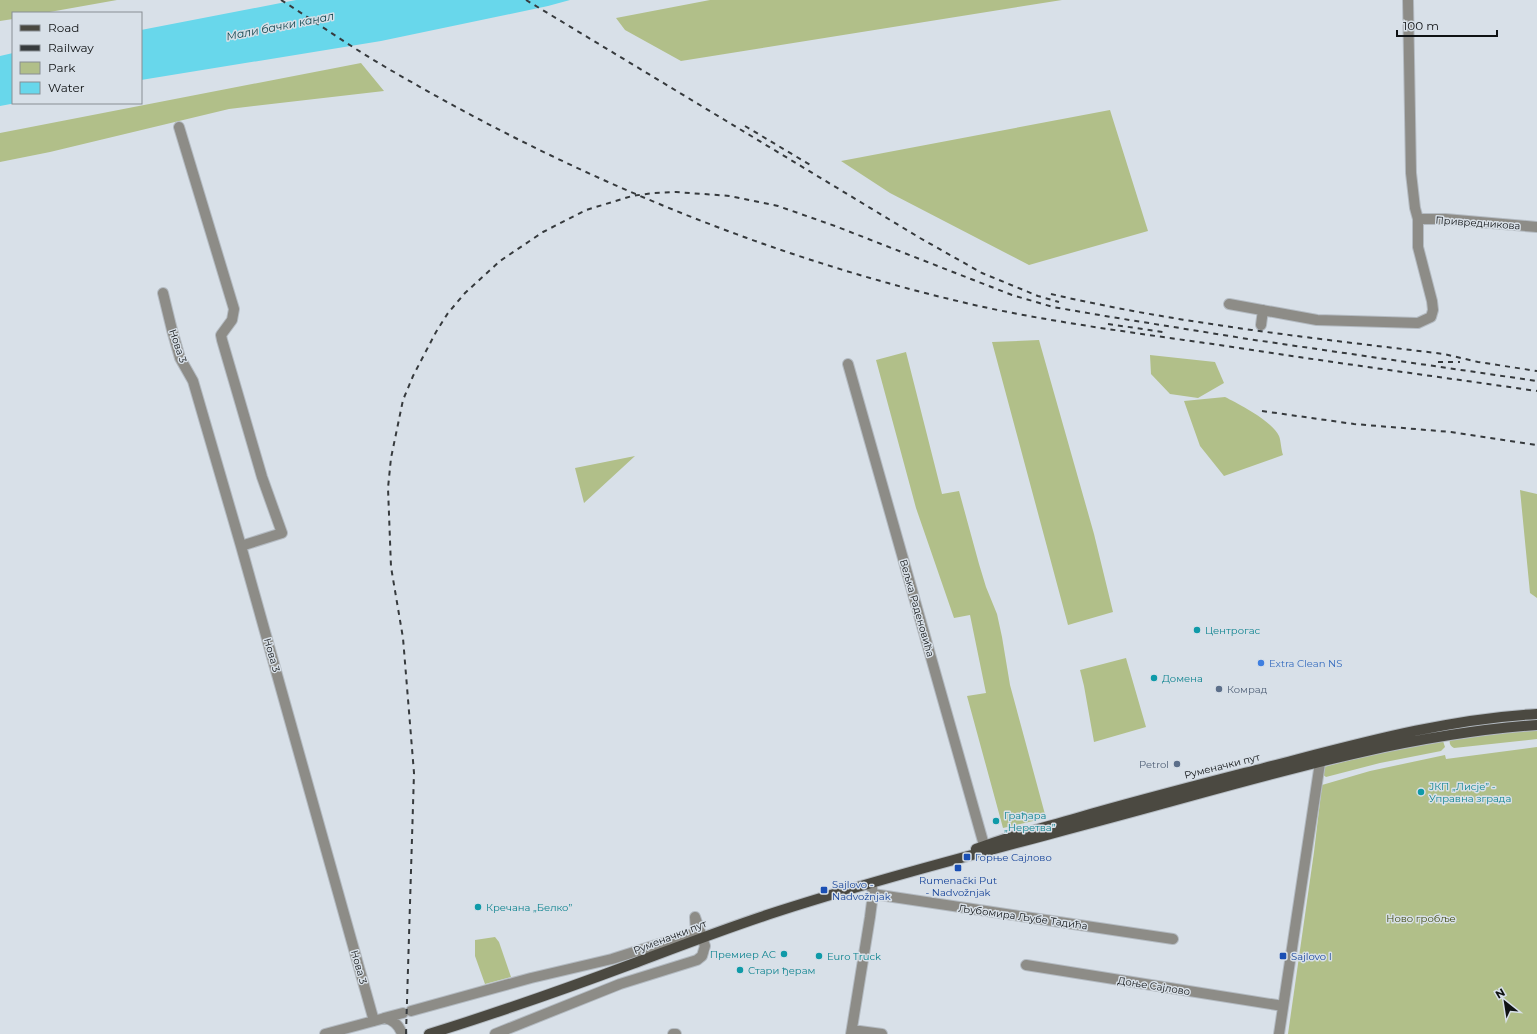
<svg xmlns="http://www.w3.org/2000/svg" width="1537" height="1034" viewBox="0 0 1537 1034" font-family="Montserrat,sans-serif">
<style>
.green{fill:#b1bf89}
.water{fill:#68d7eb}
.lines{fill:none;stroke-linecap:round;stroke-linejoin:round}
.minor-casing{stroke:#b4bbc2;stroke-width:12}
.major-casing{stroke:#b4bbc2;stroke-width:12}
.minor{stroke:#8d8c87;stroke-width:10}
.major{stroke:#4b4941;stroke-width:10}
.rail{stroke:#363a3d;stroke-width:2;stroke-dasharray:5 5;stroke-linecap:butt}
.culture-dot{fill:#0f9aa8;stroke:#d8e0e8;stroke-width:1.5}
.shop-dot{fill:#3f7fe0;stroke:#d8e0e8;stroke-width:1.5}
.service-dot{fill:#5c6f8a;stroke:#d8e0e8;stroke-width:1.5}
.transit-dot{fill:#1a4fb4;stroke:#d8e0e8;stroke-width:1.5}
.labels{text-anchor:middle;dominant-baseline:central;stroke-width:3;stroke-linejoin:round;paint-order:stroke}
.street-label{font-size:10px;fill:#0f1214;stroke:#d8e0e8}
.culture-label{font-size:10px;fill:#0d838f;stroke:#d8e0e8;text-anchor:start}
.shop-label{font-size:10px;fill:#366cbe;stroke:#d8e0e8;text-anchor:start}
.service-label{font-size:10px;fill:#4e5e75;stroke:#d8e0e8;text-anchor:start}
.transit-label{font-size:10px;fill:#164399;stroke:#d8e0e8;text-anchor:start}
.park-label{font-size:10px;fill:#404b11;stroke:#d8e0e8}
.water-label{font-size:11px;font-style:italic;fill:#11444c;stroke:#d8e0e8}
</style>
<rect width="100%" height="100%" fill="#d8e0e8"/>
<path class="green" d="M0 0H117L44 13H13V19L0 21Z
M710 0H1062L681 61 625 30 616 18Z
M361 63 384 91 229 109 50 152 0 162V133Z
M1110 110 1148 231 1029 265 890 193 841 161Z
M1039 340 1094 534 1113 612 1068 625 992 342Z
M906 352 942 494 959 491 979 564 986 587 997 614 1002 637 1010 685 1046 818 1003 828 967 696 986 693 970 615 954 618 916 508 876 360Z
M1150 355 1215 362 1224 383 1198 398 1170 394 1151 374Z
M1225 397C1239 404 1272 421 1279 436 1281 441 1281 449 1283 455L1224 476 1200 446 1184 401Z
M635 456 584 503 575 468Z
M1520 490 1537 494V598L1530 593Z
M1126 658 1146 727 1094 742 1084 686 1080 670Z
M1537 729V739L1454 748C1450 746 1449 743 1450 739Z
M1443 741 1445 747 1441 751 1380 763 1326 777 1322 774 1324 767 1369 755Z
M1537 747V1034H1288L1314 852 1322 785 1370 771 1445 755 1446 759Z
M495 937 499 942 511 977 485 984 475 956V940Z"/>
<path class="water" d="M296 0H570L548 6 381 41 141 80V30Z
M13 53V103H16L0 106V56Z"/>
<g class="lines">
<g class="minor-casing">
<path id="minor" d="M179 127 234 309 232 320 221 335 222 340 262 477 282 533 241 546
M1418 219H1445L1537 227
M163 293 172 330 180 358 193 381 241 546 374 1021
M1229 304 1317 320 1418 323 1431 317 1433 310 1432 301 1418 247V219L1415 208 1411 173 1408 0
M1261 325 1263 310
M848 364 986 852
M873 894 1173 939
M1026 965 1283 1006
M411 1011 531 978 612 959 656 945 696 933 695 917 705 946 702 956 697 960 620 984 495 1034
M384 1018 403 1013
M852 1030 882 1034
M325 1034 385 1018C394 1020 399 1025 402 1034
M673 1034H676
M851 1034 870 917 873 894 872 888
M1279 1034 1320 763"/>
</g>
<g class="major-casing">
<path id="major" d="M976 849C1009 836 1043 828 1077 818 1139 800 1202 784 1264 768 1354 745 1444 719 1537 714
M429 1034C497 1013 565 989 632 964 680 946 729 927 779 911 904 871 1031 840 1158 805 1282 771 1408 734 1537 725"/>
</g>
<use href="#minor" class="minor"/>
<use href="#major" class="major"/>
<path class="rail" d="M281 0C319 24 355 50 394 72 579 180 779 262 988 308 1074 326 1160 336 1246 349 1343 364 1440 377 1537 391
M526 0 920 238 982 273 1038 296 1059 302
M745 126 812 166
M1051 294C1180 324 1313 338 1444 354L1478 362 1537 371
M1108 324 1163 332
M1438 362H1460
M1262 411 1354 424 1451 432 1537 445
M406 1034 414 773 403 638 391 567 388 488 391 458 403 400 413 376 436 332 448 313 465 293 500 261 543 232 586 210 632 196 653 193 676 192 730 196 778 206 835 226 1012 295 1053 307 1105 316 1248 339 1537 381"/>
</g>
<g class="culture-dot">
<circle cx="1197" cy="630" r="4"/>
<circle cx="1154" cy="678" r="4"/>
<circle cx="1421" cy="792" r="4"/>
<circle cx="996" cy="821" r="4"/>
<circle cx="478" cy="907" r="4"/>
<circle cx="784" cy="954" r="4"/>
<circle cx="819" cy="956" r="4"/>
<circle cx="740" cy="970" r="4"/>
</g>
<circle class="shop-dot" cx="1261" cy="663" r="4"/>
<g class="service-dot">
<circle cx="1219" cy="689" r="4"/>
<circle cx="1177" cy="764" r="4"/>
</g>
<g class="transit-dot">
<rect x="963" y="853" width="8" height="8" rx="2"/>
<rect x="954" y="864" width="8" height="8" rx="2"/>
<rect x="820" y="886" width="8" height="8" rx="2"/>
<rect x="1279" y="952" width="8" height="8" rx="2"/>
</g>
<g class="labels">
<g class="street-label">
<text transform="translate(1478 223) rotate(4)">Привредникова</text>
<text transform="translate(178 346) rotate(71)">Нова 3</text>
<text transform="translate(917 608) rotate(74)">Вељка Раденовића</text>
<text transform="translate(272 655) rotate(74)">Нова 3</text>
<text transform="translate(1222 766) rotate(-14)">Руменачки пут</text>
<text transform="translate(1023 917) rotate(8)">Љубомира Љубе Тадића</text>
<text transform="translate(670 937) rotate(-21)">Руменачки пут</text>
<text transform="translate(359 967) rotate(74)">Нова 3</text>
<text transform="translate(1154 986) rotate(9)">Доње Сајлово</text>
</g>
<g class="culture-label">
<text x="1205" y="630">Центрогас</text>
<text x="1162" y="678">Домена</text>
<text x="1429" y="786">ЈКП „Лисје” -<tspan x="1429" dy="12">Управна зграда</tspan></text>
<text x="1004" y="815">Грађара<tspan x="1004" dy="12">„Неретва”</tspan></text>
<text x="486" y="907">Кречана „Белко”</text>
<text x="776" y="954" text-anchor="end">Премиер АС</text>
<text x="827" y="956">Euro Truck</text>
<text x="748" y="970">Стари ђерам</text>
</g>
<g class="shop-label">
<text x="1269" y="663">Extra Clean NS</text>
</g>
<g class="service-label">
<text x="1227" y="689">Комрад</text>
<text x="1169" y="764" text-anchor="end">Petrol</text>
</g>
<g class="transit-label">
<text x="975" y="857">Горње Сајлово</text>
<text x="958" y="880" text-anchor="middle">Rumenački Put<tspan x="958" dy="12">- Nadvožnjak</tspan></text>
<text x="832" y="884">Sajlovo -<tspan x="832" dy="12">Nadvožnjak</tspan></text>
<text x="1291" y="956">Sajlovo I</text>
</g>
<g class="park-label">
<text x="1421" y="918">Ново гробље</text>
</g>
<g class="water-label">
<text transform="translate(280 26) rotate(-11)">Мали бачки канал</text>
</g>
</g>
<rect x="12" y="12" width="130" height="92" fill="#d8e0e8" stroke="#888e93"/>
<rect x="20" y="25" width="20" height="6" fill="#4b4941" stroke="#888e93"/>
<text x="48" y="32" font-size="12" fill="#0f1214">Road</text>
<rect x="20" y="45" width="20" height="6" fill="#363a3d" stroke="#888e93"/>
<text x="48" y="52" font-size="12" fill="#0f1214">Railway</text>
<rect x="20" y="62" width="20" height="12" fill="#b1bf89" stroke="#888e93"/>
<text x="48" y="72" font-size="12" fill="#0f1214">Park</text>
<rect x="20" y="82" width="20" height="12" fill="#68d7eb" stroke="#888e93"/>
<text x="48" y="92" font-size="12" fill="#0f1214">Water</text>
<g transform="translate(1505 1002) rotate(330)" stroke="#d8e0e8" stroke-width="3" paint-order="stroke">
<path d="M0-3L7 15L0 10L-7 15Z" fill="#0f1214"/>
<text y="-6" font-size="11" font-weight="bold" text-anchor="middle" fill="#0f1214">N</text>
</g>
<path d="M1397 30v6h100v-6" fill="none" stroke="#0f1214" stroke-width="2"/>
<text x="1403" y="30" font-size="12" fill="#0f1214" stroke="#d8e0e8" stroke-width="3" paint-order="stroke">100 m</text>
</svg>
